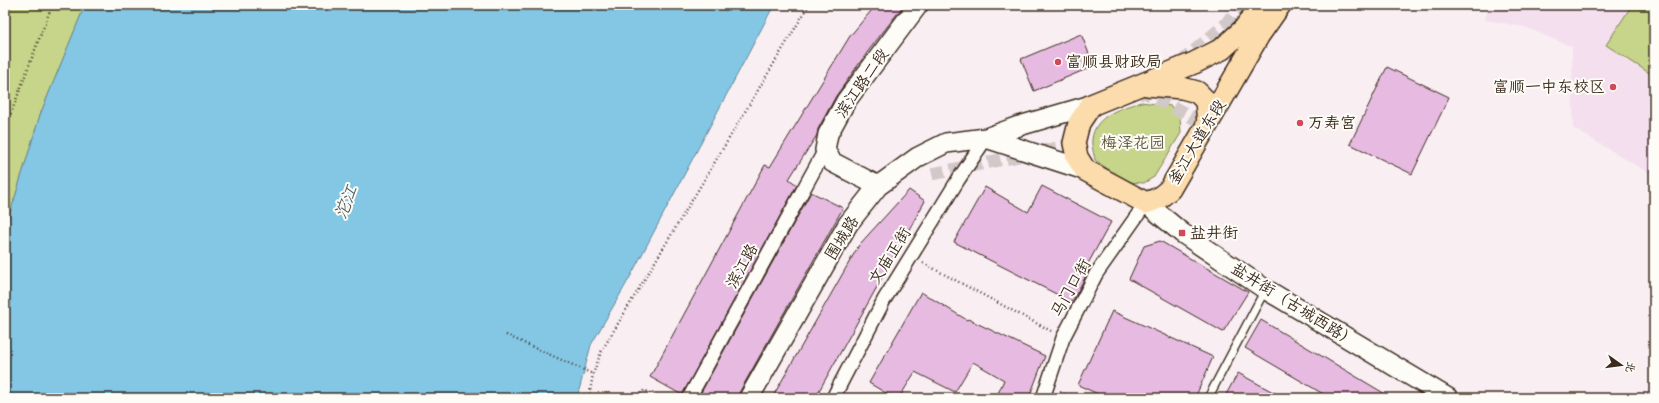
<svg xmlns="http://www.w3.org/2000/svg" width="1659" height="403" viewBox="0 0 1659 403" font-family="Caveat,'LXGW WenKai TC',sans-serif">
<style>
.built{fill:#f4dfee}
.green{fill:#c6d589;stroke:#808054}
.water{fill:#84c7e5;stroke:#678895}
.building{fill:#e7bbe1;stroke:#3b2a1e}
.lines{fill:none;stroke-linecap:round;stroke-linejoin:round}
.street-tunnel{stroke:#d3c8c8;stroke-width:13;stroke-dasharray:13 6;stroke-linecap:butt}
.lane-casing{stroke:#3b2a1e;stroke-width:10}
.street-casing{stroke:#3b2a1e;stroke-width:16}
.secondary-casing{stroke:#3b2a1e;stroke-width:22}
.primary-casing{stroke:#3b2a1e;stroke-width:24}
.path{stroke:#3b2a1e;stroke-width:2.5;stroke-dasharray:1 3;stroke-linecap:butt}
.lane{stroke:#fdfcf7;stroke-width:7}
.street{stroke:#fdfcf7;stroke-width:13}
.secondary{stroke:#fdfcf7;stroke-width:19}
.primary{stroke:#fcdcac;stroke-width:21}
.poi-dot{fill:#d1495b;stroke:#fdfcf7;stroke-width:1.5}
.labels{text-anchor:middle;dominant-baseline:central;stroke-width:4;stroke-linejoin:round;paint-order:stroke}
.poi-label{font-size:16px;fill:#3b2a1e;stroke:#fdfcf7;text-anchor:start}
.street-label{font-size:16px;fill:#3b2a1e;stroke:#fdfcf7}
.park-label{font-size:16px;fill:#5e5539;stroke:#fdfcf7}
.water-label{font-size:17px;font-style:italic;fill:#51595a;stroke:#fdfcf7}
</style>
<rect width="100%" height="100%" fill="#f9eff3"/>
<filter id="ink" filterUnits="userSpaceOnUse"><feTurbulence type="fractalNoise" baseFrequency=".025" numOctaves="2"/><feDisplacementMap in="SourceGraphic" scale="8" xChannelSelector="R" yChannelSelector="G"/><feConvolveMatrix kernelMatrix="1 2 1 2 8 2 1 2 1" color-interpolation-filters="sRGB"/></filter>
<g filter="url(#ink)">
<path class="built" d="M1489 5H1654V176L1573 128 1572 47 1525 27 1485 20Z"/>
<path class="green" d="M5 5H85L40 115 5 230Z
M1632 5H1654V76L1606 45Z
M1141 102 1171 106 1180 117 1181 133 1154 177 1144 183 1126 182 1095 160C1094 154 1091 145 1092 139 1095 115 1121 108 1141 102Z"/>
<path class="water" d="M85 5H774L629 279 591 345 577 398H5V230L40 115Z"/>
<path class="building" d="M876 5H904L869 50 836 96 818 129 817 135 789 179 797 185 682 395 650 377 765 165 770 167 850 36Z
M1081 34 1094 66 1034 91 1021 59Z
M1387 67 1449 97 1412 174 1350 144Z
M1042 186 1111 222 1085 269 1089 270 1072 302 954 242 985 187 1028 212Z
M909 190 925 201 815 398H772L859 245Z
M811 192 843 208 739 393 738 398H698Z
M1160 241 1248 292 1223 332 1129 279 1144 246Z
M921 292 967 320 968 319 1045 356 1029 398H996L1004 380 973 362 955 392 915 372 899 398H894L869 383Z
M1112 311 1213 357 1195 398H1107L1078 385Z
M1261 320 1392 398H1330L1245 348Z
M1238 373 1284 398H1224Z"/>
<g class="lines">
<path class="street-tunnel" d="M1180 63 1226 24 1240 5
M1139 94 1145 92 1199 121
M932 174 1081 143"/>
<g class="lane-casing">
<path id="lane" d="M1208 398 1265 290"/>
</g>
<g class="street-casing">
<path id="street" d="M689 398 825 150
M833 398 884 300 958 180 986 138
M1043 398 1063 338 1096 274 1146 203"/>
</g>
<g class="secondary-casing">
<path id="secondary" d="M986 138 1085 170
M878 186 832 162 825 150 828 134 846 101 918 5
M1146 203 1182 233 1265 289 1448 398
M749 398 848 224 878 186 918 157 946 143 986 138 1019 126 1091 105"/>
</g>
<g class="primary-casing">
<path id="primary" d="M1261 5 1244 29 1222 49 1194 63 1091 105 1079 123 1074 143 1077 157 1085 170 1146 203 1159 198 1170 189 1259 35 1280 5
M1147 85 1182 88 1197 92 1206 101 1208 124"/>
</g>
<path class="path" d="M5 129 52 5
M923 263 1051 331
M506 335 593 374
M1060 392 1072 398
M589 398 593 374 601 352 809 5
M639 398 644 390 660 398"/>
<use href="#lane" class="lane"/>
<use href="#street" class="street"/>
<use href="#secondary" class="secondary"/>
<use href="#primary" class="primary"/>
</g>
</g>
<g class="poi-dot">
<circle cx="1058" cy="62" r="4"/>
<circle cx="1613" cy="87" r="4"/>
<circle cx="1300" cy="123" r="4"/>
<rect x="1178" y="229" width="8" height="8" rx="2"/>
</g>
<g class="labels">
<g class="poi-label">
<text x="1066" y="62">富顺县财政局</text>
<text x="1605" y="87" text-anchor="end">富顺一中东校区</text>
<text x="1308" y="123">万寿宫</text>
<text x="1190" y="233">盐井街</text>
</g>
<g class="street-label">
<text transform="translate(862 83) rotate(-55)">滨江路二段</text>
<text transform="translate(1197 142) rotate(-59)">釜江大道东段</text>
<text transform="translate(842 238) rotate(-58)">围城路</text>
<text transform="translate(890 256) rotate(-58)">文庙正街</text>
<text transform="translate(742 266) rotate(-61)">滨江路</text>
<text transform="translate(1071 288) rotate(-61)">马门口街</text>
<text transform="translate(1294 305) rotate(32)">盐井街（古城西路）</text>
</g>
<g class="park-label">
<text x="1133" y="143">梅泽花园</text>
</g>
<g class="water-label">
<text transform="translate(346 202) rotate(-68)">沱江</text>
</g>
</g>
<rect width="1659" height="403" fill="none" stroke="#fdfcf7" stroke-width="20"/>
<rect x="10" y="10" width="1639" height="383" fill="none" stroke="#3b2a1e" stroke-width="1.5" filter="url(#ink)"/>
<g transform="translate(1621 365) rotate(104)" stroke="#fdfcf7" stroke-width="3" paint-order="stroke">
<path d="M0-3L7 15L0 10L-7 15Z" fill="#3b2a1e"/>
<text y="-6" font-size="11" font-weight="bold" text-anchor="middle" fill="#3b2a1e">北</text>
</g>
</svg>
